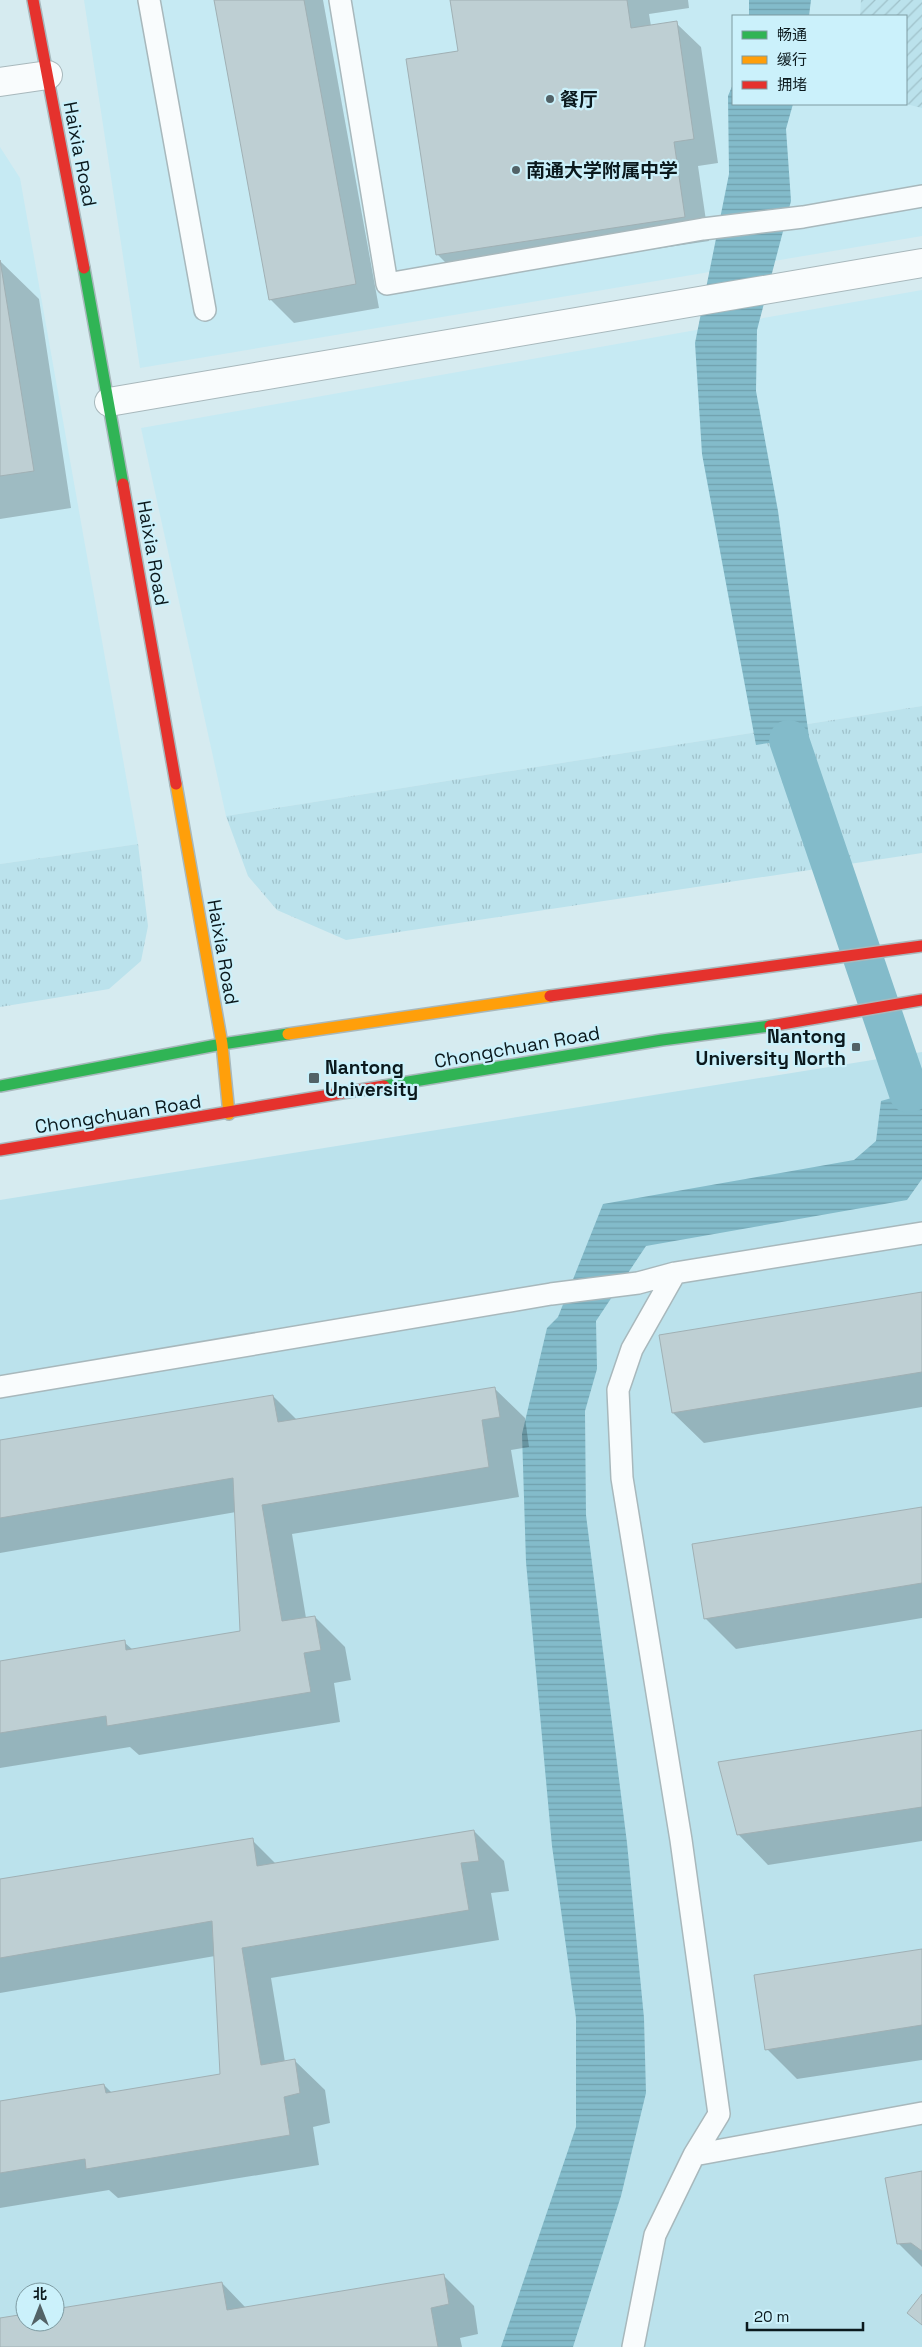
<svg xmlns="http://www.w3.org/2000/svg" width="922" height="2347" viewBox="0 0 922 2347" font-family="'Space Grotesk','Noto Sans SC',sans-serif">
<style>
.built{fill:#c6eaf3;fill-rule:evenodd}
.grass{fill:url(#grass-tufts)}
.park{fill:#bbe2ec;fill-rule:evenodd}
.garden{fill:url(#garden-furrows)}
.water{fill:url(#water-rules)}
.shadow{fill:#0003}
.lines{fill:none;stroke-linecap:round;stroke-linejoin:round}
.canal{stroke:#83bbca;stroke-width:40}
.building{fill:#becfd3;stroke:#a0b0b4}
.lane-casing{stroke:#a8b8bc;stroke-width:24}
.street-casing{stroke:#a8b8bc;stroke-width:30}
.fast-casing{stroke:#a8b8bc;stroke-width:14}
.slow-casing{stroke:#a8b8bc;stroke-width:14}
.jam-casing{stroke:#a8b8bc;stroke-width:14}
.lane{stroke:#f9fcfd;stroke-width:21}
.street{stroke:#f9fcfd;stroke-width:28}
.fast{stroke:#30b455;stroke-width:11}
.slow{stroke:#ff9f0a;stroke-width:11}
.jam{stroke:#e5322d;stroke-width:11}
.poi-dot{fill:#526267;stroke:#cbf1fb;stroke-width:2}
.labels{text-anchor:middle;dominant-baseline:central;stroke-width:4.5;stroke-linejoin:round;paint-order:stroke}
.poi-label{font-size:19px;font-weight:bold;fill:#0b191d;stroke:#cbf1fb;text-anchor:start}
.street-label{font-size:19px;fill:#0b191d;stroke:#cbf1fb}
</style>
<defs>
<pattern id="grass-tufts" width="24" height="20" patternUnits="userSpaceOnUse" patternTransform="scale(1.25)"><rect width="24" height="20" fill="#bbe2ec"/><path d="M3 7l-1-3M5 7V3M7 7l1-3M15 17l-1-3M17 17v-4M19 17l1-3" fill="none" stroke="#9fc1ca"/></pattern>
<pattern id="garden-furrows" width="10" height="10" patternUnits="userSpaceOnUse" patternTransform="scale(1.25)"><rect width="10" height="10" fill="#bbe2ec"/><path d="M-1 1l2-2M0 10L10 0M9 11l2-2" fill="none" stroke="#9fc1ca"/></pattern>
<pattern id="water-rules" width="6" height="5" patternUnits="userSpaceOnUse" patternTransform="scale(1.25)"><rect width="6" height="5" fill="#83bbca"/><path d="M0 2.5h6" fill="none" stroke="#70a0ad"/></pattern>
</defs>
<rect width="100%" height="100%" fill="#d6ebf0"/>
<path class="built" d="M84 0H922V236L140 368ZM733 16H906V104H733Z
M0 147 20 178 138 844 0 864Z
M922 290V706L226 816 141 428Z"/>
<path class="grass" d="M922 706V853L346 940 277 910 248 876 226 816Z
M138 844 148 926 141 961 109 989 0 1007V864Z"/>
<path class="park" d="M922 1052V2347H0V1200ZM25 2292H55V2322H25Z"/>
<path class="garden" d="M861 0H922V108L906 104V16H860Z"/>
<path class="water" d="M749 0H811L809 16H749Z
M733 84V104H793L786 129 791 201 757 330 756 391 778 511 809 737 756 745 702 454 695 343 729 174 728 96Z
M909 1093 922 1095V1179L907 1200 646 1246 596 1321 597 1369 585 1411 586 1515 627 1843 644 2018 646 2093 621 2196 573 2347H501L576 2127V2018L552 1846 526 1562 522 1434 547 1328 558 1317 603 1204 854 1160 876 1141 881 1101Z"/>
<path class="shadow" d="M216 0H323L379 308 294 323 270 299Z
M452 0H688L689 8 649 14 651 26 676 23 701 47 718 163 698 166 709 241 461 278 437 254 459 52Z
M0 261 39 299 71 508 0 519Z
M922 1293V1407L704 1443 673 1413Z
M494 1388 525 1418 529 1447 511 1450 519 1497 292 1534 306 1618 315 1617 345 1647 351 1680 334 1683 340 1722 139 1755 130 1747 0 1768V1662L124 1642 133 1650 242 1632 236 1512 0 1553V1441L273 1396 297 1420Z
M922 1508V1618L736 1649 705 1618Z
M922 1731V1841L768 1865 738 1834Z
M474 1831 504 1861 509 1891 491 1893 499 1940 271 1978 285 2062 294 2060 325 2090 330 2123 313 2127 319 2165 118 2198 109 2190 0 2208V2102L104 2085 112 2093 221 2075 215 1956 0 1993V1881L252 1840 276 1864Z
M922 1950V2060L797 2079 767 2049Z
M922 2173V2267L898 2243Z
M443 2275 474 2306 478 2334 460 2338 462 2347H0V2320L25 2316V2322H55V2311L222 2283 246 2308Z"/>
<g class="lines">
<path class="canal" d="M789 740 909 1093"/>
</g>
<path class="building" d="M214 0H304L356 284 269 300Z
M450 0H627L631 28 677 21 694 139 674 142 685 217 436 255 406 59 458 51Z
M0 260 34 471 0 476Z
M922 1292V1372L672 1413 659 1335Z
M495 1387 500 1417 482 1420 489 1467 262 1505 282 1621 315 1616 321 1650 304 1653 311 1692 107 1726 106 1716 0 1733V1661L125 1640 126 1650 240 1631 233 1478 0 1518V1440L273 1395 278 1422Z
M922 1507V1583L704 1619 692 1544Z
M922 1730V1807L737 1835 718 1762Z
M474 1830 479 1861 461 1863 469 1910 242 1948 261 2065 295 2059 300 2093 284 2097 290 2135 86 2169 85 2159 0 2173V2101L104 2084 106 2093 220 2074 212 1921 0 1958V1879L253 1838 257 1866Z
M922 1949V2025L765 2050 754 1975Z
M922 2171V2251L911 2243 897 2244 885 2178Z
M444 2274 449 2304 431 2308 438 2347H0V2318L25 2314V2322H55V2309L222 2282 227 2310Z
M922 2294V2325L907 2313Z"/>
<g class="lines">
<g class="lane-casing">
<path id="lane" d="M149 0 205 310
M340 0 387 284 703 229 803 217 922 196
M0 1387 551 1294 638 1283 675 1273 922 1233
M694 2155 922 2113
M633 2347 655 2235 694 2155 719 2114 681 1840 622 1478 618 1390 632 1349 675 1273"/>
</g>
<g class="street-casing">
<path id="street" d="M0 82 48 75
M109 402 922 263"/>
</g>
<g class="fast-casing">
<path id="fast" d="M84 268 123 484
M0 1086 222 1044 288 1034
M384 1086 662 1040 770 1026"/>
</g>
<g class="slow-casing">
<path id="slow" d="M176 784 222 1044 229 1114
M288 1034 550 996"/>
</g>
<g class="jam-casing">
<path id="jam" d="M33 0 84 268
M123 484 176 784
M550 996 922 946
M770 1026 922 1000
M0 1150 384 1086"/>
</g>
<use href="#lane" class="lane"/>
<use href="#street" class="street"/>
<use href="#fast" class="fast"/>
<use href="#slow" class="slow"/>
<use href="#jam" class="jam"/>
</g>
<g class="poi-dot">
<circle cx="550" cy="99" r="5"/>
<circle cx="516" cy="170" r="5"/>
<rect x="851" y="1042" width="10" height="10" rx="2.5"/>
<rect x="308" y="1072" width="12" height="12" rx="2.5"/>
</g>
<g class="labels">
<g class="poi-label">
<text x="560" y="99">餐厅</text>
<text x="526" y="170">南通大学附属中学</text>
<text x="846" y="1036" text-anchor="end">Nantong<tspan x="846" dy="22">University North</tspan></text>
<text x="325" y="1067">Nantong<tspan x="325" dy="22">University</tspan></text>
</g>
<g class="street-label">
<text transform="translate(80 154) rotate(79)">Haixia Road</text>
<text transform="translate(153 553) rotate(80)">Haixia Road</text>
<text transform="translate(223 952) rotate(80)">Haixia Road</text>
<text transform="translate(517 1047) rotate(-10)">Chongchuan Road</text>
<text transform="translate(118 1114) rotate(-9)">Chongchuan Road</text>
</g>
</g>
<rect x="732" y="15" width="175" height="90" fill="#cbf1fb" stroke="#7e9ba2"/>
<rect x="742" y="31" width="25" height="8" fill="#30b455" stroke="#7e9ba2"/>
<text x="777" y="40" font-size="15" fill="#0b191d">畅通</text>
<rect x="742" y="56" width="25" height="8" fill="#ff9f0a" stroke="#7e9ba2"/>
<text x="777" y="65" font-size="15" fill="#0b191d">缓行</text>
<rect x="742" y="81" width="25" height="8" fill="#e5322d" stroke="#7e9ba2"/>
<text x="777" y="90" font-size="15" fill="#0b191d">拥堵</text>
<g transform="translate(40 2307)"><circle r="24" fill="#cbf1fb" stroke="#7e9ba2"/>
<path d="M0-4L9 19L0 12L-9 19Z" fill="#526267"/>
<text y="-8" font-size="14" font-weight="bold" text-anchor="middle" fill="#0b191d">北</text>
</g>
<path d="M747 2322v8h116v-8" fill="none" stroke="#0b191d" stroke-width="2.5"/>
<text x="754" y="2322" font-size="15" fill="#0b191d" stroke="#cbf1fb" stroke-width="4" paint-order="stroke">20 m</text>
</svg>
